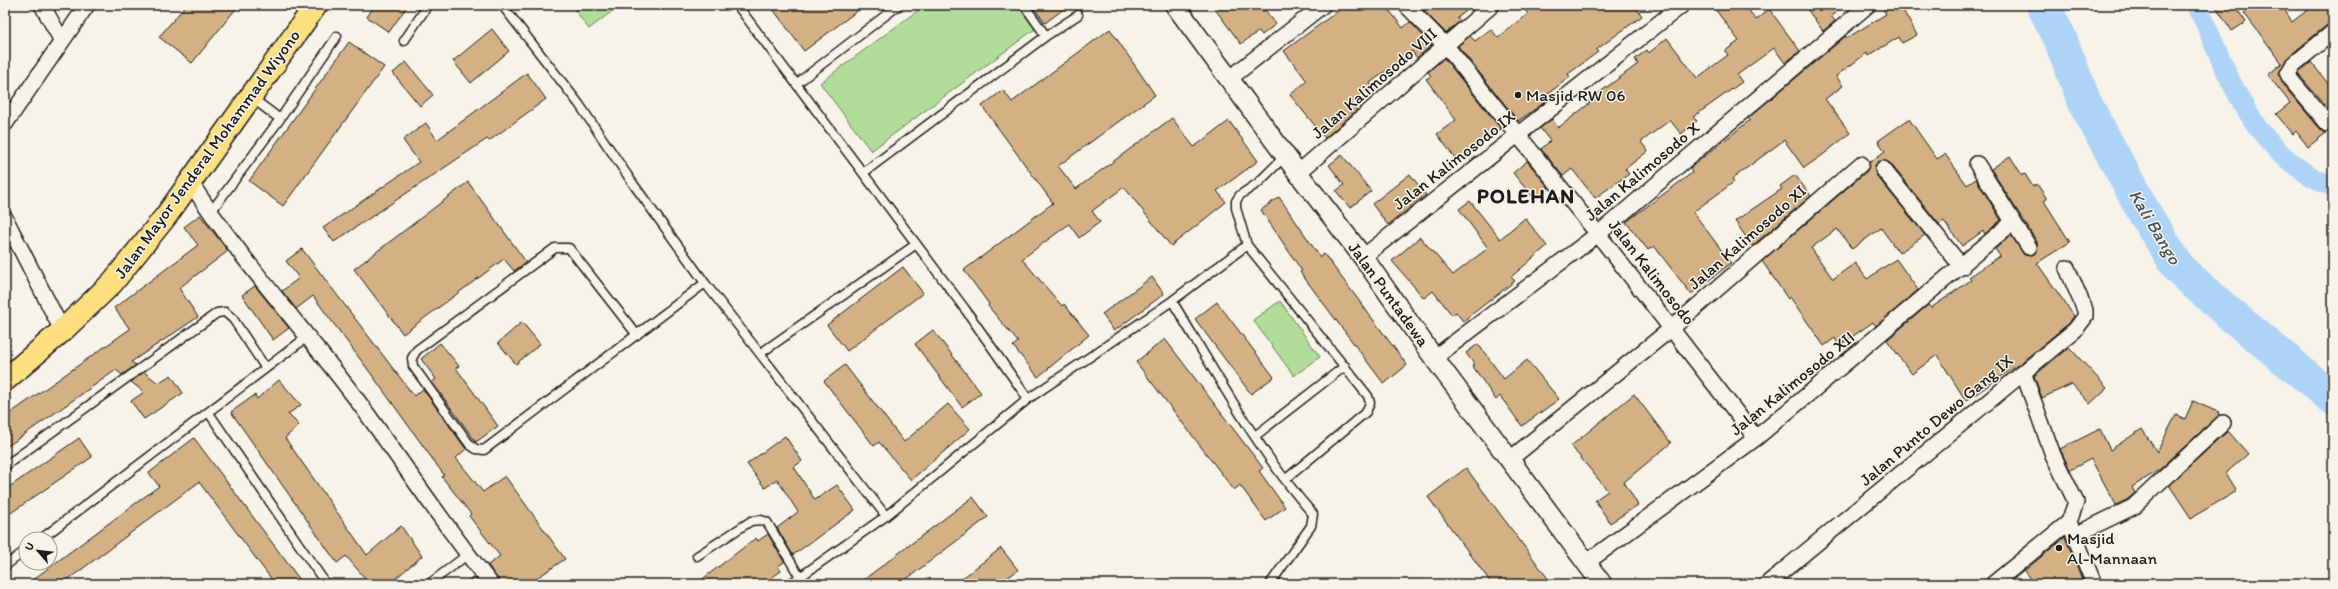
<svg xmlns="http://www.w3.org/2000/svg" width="2338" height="589" viewBox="0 0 2338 589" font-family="Itim,sans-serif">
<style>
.green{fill:#b2dc99;stroke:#677c5a}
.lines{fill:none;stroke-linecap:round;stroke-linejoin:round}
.canal{stroke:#add4f7;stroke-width:20}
.river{stroke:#add4f7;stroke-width:34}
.building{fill:#d3b185;stroke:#1c1c1c}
.service-casing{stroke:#1c1c1c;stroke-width:11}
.minor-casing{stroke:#1c1c1c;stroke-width:18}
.tertiary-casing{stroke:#1c1c1c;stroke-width:22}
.primary-casing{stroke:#1c1c1c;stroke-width:25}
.service{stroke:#f7f3e8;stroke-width:8}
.minor{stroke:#f7f3e8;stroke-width:15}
.tertiary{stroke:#f7f3e8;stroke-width:19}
.primary{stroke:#fedf80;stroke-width:22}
.poi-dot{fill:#1c1c1c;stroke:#f7f3e8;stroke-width:1.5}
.labels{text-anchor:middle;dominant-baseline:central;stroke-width:3;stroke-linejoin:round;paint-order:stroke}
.street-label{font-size:17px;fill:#1c1c1c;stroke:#f7f3e8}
.poi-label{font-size:17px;fill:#1c1c1c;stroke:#f7f3e8;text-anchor:start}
.water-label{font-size:18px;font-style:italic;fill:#48535e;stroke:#f7f3e8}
.district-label{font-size:21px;font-weight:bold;letter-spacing:1px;fill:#1c1c1c;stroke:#f7f3e8}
</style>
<rect width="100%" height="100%" fill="#f7f3e8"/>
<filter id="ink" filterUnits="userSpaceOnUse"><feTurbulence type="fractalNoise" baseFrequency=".025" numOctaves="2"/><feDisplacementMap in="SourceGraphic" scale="8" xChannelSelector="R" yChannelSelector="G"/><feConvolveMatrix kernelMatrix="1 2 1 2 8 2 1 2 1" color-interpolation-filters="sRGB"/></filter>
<g filter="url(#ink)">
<path class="green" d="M571 5H620L589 29Z
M925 5H1018L1035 29 871 151 820 83Z
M1280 301 1320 357 1294 376 1253 320Z"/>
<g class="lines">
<path class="canal" d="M2197 5C2230 78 2252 154 2333 187"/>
<path class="river" d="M2043 5 2059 36 2085 103 2145 214 2180 270 2230 314 2333 398"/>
</g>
<path class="building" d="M186 5H239L192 63 159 37Z
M375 5H408L389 32 367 17Z
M770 5H865L804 51Z
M1032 5H1069L1045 23Z
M1212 5H1258L1263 12 1265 10 1276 24 1262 35 1259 31 1241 44Z
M1346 5H1385L1403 28 1410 22 1432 45 1417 58 1412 51 1370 83 1372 86 1351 103 1357 110 1325 138 1290 95 1307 81 1284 51Z
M1432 5H1474L1457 18 1460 21 1446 33 1424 11Z
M1521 5H1634L1642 16 1596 50 1598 52 1568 74 1570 77 1542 98 1545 101 1541 105 1518 121 1458 46 1470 36 1475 41 1491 29 1498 38 1528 14Z
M1712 5H1745L1756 20 1769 9 1800 51 1785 63 1774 48 1737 75 1742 82 1693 117 1697 121 1681 134 1670 120 1641 142 1648 151 1625 169 1629 174 1595 198 1572 169 1563 176 1541 149 1550 141 1540 128 1552 119 1558 128 1590 103 1588 101 1638 64 1635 59 1647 50 1649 53 1667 38 1697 78 1728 55 1725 51 1739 41Z
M1804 5H1845L1831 16 1835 21 1823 31Z
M1881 5H1900L1917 35 1902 43 1899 37 1868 56 1867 53 1836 76 1843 86 1825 99 1850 133 1824 154 1804 168 1784 140 1732 179 1734 182 1693 212 1731 263 1691 294 1654 246 1648 250 1626 222 1692 173 1690 168 1750 120 1748 118 1846 36 1847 38 1886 14Z
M2215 5H2234L2246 22 2232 31Z
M2255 5H2282L2292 22 2314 5H2333V23L2327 25 2287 58 2279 73 2284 86 2321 130 2326 133 2308 147 2296 131 2293 134 2276 114 2290 103 2268 75 2282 63 2244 13Z
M492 29 509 51 471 83 453 61Z
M1110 29 1155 95 1058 166 1076 189 1172 118 1194 147 1229 121 1258 161 1217 191 1226 202 1171 246 1124 187 1092 211 1100 222 1079 238 1069 224 1022 259 1062 306 1064 304 1089 335 1038 377 1013 346 1018 342 988 306 989 304 964 270 1053 203 982 106 1003 90 1012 102Z
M349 42 384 67 283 206 249 181Z
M1444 58 1501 129 1458 162 1437 134 1456 120 1426 79 1431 76 1428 72Z
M406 62 433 95 420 106 393 73Z
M2311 62 2333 90V114L2298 74Z
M527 73 546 99 489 141 487 139 334 242 323 228 419 162 403 140 426 123 437 140Z
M1909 119 1937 159 1945 154 1967 185 1976 179 2001 220 1985 234 1983 231 1962 246 1944 221 1939 224 1890 163 1886 161 1878 162 1875 166 1876 175 1925 235 1899 253 1881 228 1852 249 1837 229 1811 248 1833 279 1855 263 1867 279 1896 259 1918 290 1876 326 1873 322 1839 346 1835 338 1824 346 1790 297 1788 299 1762 261 1867 171 1870 162 1885 151 1878 141Z
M1342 155 1371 191 1350 208 1336 191 1344 185 1329 165Z
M2010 156 2022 175 2025 174 2033 187 2037 184 2047 199 2044 201 2070 242 2037 263 2074 316 2068 324 2022 362 1966 401 1937 355 1912 374 1887 340 1928 305 1931 308 1971 280 1969 277 2000 256 1995 249 2011 235 2024 255 2030 256 2037 252V242L1991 169Z
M1527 161 1549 188 1535 200 1513 173Z
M1410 174 1426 195 1388 225 1372 204Z
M1795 175 1811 196 1752 246 1735 221 1782 189 1780 186Z
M468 182 526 262 514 271 504 259 403 334 354 269Z
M1279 197 1320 257 1324 254 1407 365 1384 384 1300 272 1302 271 1261 210Z
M1470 201 1500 239 1525 218 1547 246 1511 277 1515 281 1463 321 1456 312 1452 315 1433 291 1424 298 1392 261 1420 237 1453 275 1488 248 1459 209Z
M200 215 228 251 179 288 198 317 131 362 136 365 122 375 116 370 5 448V417L130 329 114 308 198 245 184 227Z
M302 249 414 396 423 389 466 449 456 458 483 492 505 476 565 559 528 584H500L488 565 500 556 469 516 471 514 442 477 444 475 372 375 313 296 296 309 282 291 299 278 286 261Z
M903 267 923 293 847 351 827 325Z
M1152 277 1164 294 1114 331 1102 314Z
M255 286 289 328 273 340 242 295Z
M1217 302 1274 377 1251 394 1195 319Z
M522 322 540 344 516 364 498 343Z
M933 330 981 393 962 407 915 344Z
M1165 339 1263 468 1259 471 1285 507 1266 521 1240 485 1234 490 1136 362Z
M440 343 459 366 456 368 498 426 476 442 432 382 436 379 421 359Z
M1478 344 1504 379 1527 360 1559 399 1522 426 1500 396 1496 400 1472 365 1474 364 1466 353Z
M2069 347 2107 388 2090 404 2072 384 2042 398 2034 376Z
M845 365 904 442 948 404 970 429 911 480 879 442 874 446 824 381Z
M144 372 158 383 171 375 183 393 144 419 131 401 144 392 131 382Z
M279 380 301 405 288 414 299 425 285 438 367 555 401 526 422 556 389 584H370L346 556 337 563 231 412 255 395 257 399Z
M1634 394 1671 443 1624 482 1638 505 1610 523 1595 500 1608 491 1571 446Z
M2193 401 2220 413 2219 415 2159 470 2132 487 2135 493 2128 499 2116 505 2091 459 2070 470 2061 451 2060 449 2100 429 2110 450 2142 429 2157 452 2176 415 2185 419Z
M2228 431 2248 454 2226 473 2237 491 2191 518 2169 485Z
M785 436 802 461 794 467 815 500 837 485 855 510 793 555 777 528 798 512 777 479 765 488 747 464Z
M79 438 92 457 5 517V490Z
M194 438 303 584H275L199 482 62 584H27L159 486 149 473Z
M1466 468 1552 584H1492L1428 497Z
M973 497 988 517 900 584H858Z
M768 534 784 562 778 566 781 571 763 584H696L756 538 758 541Z
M2065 537 2084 584H2034L2024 571Z
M1001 548 1018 570 999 584H955Z
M474 576 480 584H464Z"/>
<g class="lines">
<g class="service-casing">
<path id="service" d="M502 5 579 104 634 185 705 283 886 516
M737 5 965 309 1028 399
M1024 5 1046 36
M404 41 428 5
M796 84 899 5
M280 119 337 36
M863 173 1046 36 1078 15
M210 213 280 119 252 98
M1247 245 1236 208V201L1240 195 1258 183 1285 156
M1172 301C1216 372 1257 451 1313 514L1311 526 1270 584
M637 335 569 248H555L417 350 412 358 413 366 470 445 476 449 484 450 705 283
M761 353 915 245
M209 413 326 584
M1255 436 1345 366
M5 466 217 313 225 312 233 319 265 367
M41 539 307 337
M697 556 751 521 761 520 767 522 804 584
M5 566 26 550
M429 584 467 555
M790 584 886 516 1028 399 1172 301 1247 245 1368 396 1370 403 1366 412 1286 479"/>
</g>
<g class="minor-casing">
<path id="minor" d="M42 5 62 41
M1406 5 1446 46 1598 234 1756 438
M2333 32 2293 65 2288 74 2291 80 2328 124 2333 123
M1229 79 1323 5
M5 124 87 5
M1977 164 2029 247
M1883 169 1962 267
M1298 173 1492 5
M189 180C238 257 300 324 354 396 400 458 442 523 491 584
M5 218 62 330
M1363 257 1682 5
M1434 358 1598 234 1868 5
M2023 372 2053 455 2076 502 2069 522 2094 584
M1509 460 1672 328 1861 164
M2075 535 2133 507 2223 423
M1586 563 1756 438 2013 222
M1767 584 2075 330 2085 317V310L2067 268
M1993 584 2069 522"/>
</g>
<g class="tertiary-casing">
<path id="tertiary" d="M1175 5 1298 173 1363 257 1434 358 1602 584"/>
</g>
<g class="primary-casing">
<path id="primary" d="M5 380 62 331 112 283 166 216 316 5"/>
</g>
<use href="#service" class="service"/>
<use href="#minor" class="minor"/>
<use href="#tertiary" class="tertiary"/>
<use href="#primary" class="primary"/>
</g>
</g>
<g class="poi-dot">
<circle cx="1518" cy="95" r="4"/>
<circle cx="2059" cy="548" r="4"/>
</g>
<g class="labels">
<g class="street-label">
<text transform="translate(1374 83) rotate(-41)">Jalan Kalimosodo VIII</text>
<text transform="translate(207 154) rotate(-54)">Jalan Mayor Jenderal Mohammad Wiyono</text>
<text transform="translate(1454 160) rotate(-38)">Jalan Kalimosodo IX</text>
<text transform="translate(1642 171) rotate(-40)">Jalan Kalimosodo X</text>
<text transform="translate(1747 237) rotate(-41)">Jalan Kalimosodo XI</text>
<text transform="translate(1652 272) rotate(52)">Jalan Kalimosodo</text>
<text transform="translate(1389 294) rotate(54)">Jalan Puntadewa</text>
<text transform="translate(1792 383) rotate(-39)">Jalan Kalimosodo XII</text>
<text transform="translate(1936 420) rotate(-40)">Jalan Punto Dewo Gang IX</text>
</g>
<g class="poi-label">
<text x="1526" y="95">Masjid RW 06</text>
<text x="2067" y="538">Masjid<tspan x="2067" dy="20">Al-Mannaan</tspan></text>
</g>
<g class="water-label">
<text transform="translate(2155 227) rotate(59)">Kali Bango</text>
</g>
<g class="district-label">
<text x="1526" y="195">POLEHAN</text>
</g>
</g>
<rect width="2338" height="589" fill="none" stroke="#f7f3e8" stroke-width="20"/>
<rect x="10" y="10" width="2318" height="569" fill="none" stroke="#1c1c1c" stroke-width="1.5" filter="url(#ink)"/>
<g transform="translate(38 551) rotate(298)"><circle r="19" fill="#f7f3e8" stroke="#9f9d96"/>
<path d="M0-3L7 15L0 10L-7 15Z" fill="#1c1c1c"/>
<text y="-6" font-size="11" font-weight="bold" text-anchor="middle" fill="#1c1c1c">U</text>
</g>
</svg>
